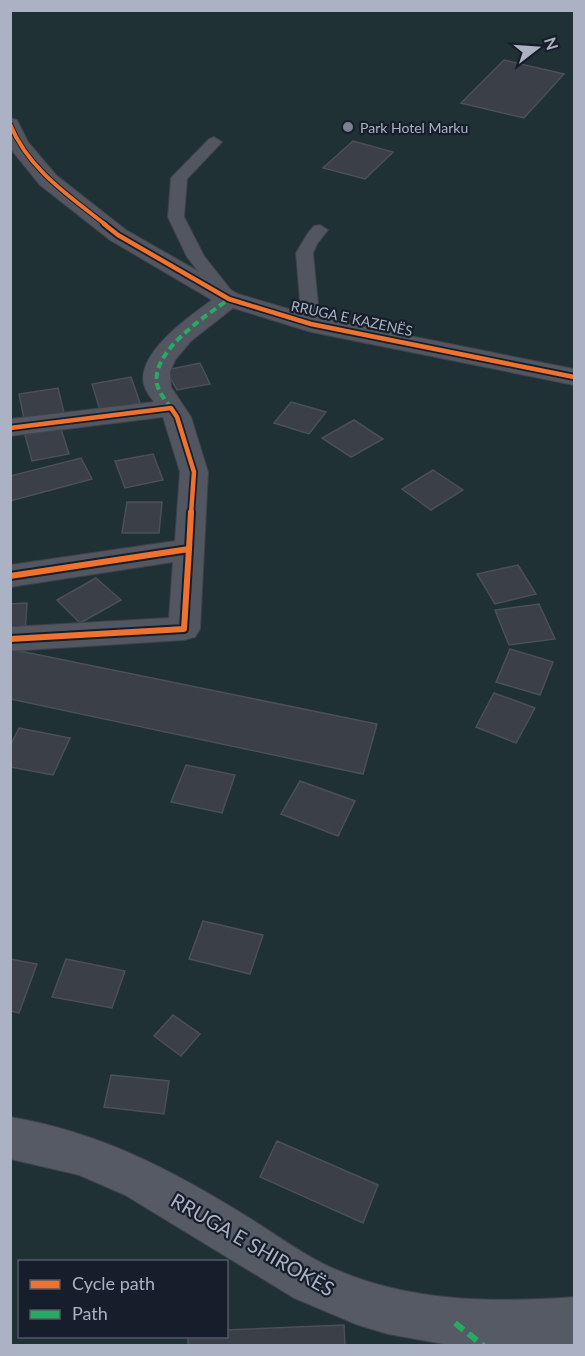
<svg xmlns="http://www.w3.org/2000/svg" width="585" height="1356" viewBox="0 0 585 1356" font-family="Lato,sans-serif">
<style>
.green{fill:#203136;fill-rule:evenodd}
.building{fill:#3b3f47;stroke:#4a4f58;stroke-width:1.5}
.lines{fill:none;stroke-linecap:round;stroke-linejoin:round}
.lane-casing{stroke:#3e4249;stroke-width:2}
.street-casing{stroke:#3e4249;stroke-width:2}
.secondary-casing{stroke:#3e4249;stroke-width:2}
.lane{fill:#525660;fill-rule:evenodd}
.street{fill:#525660;fill-rule:evenodd}
.secondary{fill:#565a64;fill-rule:evenodd}
.quiet-far1{stroke:#26ab63;stroke-width:4;stroke-dasharray:7 4;stroke-linecap:butt}
.quiet{stroke:#26ab63;stroke-width:6;stroke-dasharray:11 6;stroke-linecap:butt}
.cycleway-far2-casing{stroke:#171e2b;stroke-width:6}
.cycleway-far1-casing{stroke:#171e2b;stroke-width:8}
.cycleway-casing{stroke:#171e2b;stroke-width:10}
.cycleway-far2{stroke:#ef722f;stroke-width:4}
.cycleway-far1{stroke:#ef722f;stroke-width:4.5}
.cycleway{stroke:#ef722f;stroke-width:6}
.poi-dot{fill:#7b8190;stroke:#171e2b;stroke-width:2}
.labels{text-anchor:middle;dominant-baseline:central;stroke-width:4.5;stroke-linejoin:round;paint-order:stroke}
.far-poi-label{font-size:14px;fill:#aab2c4;stroke:#171e2b;text-anchor:start}
.far-street-label{font-size:14px;fill:#aab2c4;stroke:#171e2b}
.near-street-label{font-size:20px;fill:#aab2c4;stroke:#171e2b}
</style>
<rect width="100%" height="100%" fill="#232730"/>
<path class="green" d="M10 11H574V1345H11ZM20 1262H226V1336H20Z"/>
<path class="building" d="M504 60 564 74 524 118 461 103Z
M353 141 393 152 365 179 323 168Z
M200 363 210 384 177 390 166 370Z
M131 377 140 403 100 410 92 384Z
M58 388 64 413 24 419 19 394Z
M291 402 326 412 309 434 274 423Z
M354 420 383 439 351 457 322 438Z
M61 429 69 454 32 461 25 435Z
M153 454 163 480 125 488 115 461Z
M81 458 92 479 10 501V476Z
M433 470 463 490 431 510 402 489Z
M127 502H162L159 533H122Z
M518 565 536 594 495 604 477 574Z
M96 578 121 600 80 623 57 600Z
M27 603 25 634 10 635V604Z
M539 604 555 639 509 645 495 610Z
M10 649 377 724 363 774 10 699Z
M510 649 553 662 540 695 496 682Z
M494 693 535 708 516 743 476 727Z
M19 728 70 738 53 775 10 767V746Z
M186 765 235 775 222 813 171 802Z
M300 781 355 801 338 836 281 814Z
M203 921 263 935 250 974 189 959Z
M10 959 37 964 19 1013 10 1011Z
M66 959 125 971 112 1008 52 997Z
M173 1015 200 1034 181 1056 154 1036Z
M111 1075 169 1081 164 1114 104 1107Z
M277 1141 378 1185 363 1223 260 1177Z
M344 1325 345 1346H188V1336H226V1330Z"/>
<g class="lines">
<g class="lane-casing">
<path id="lane" d="M214 137 222 142 187 179 184 217 204 256 238 299 235 303H223L187 257 168 217 171 178 209 139Z
M320 225 328 230 317 244 313 253 320 324 317 328H305L302 324 296 253 308 233 314 226Z"/>
</g>
<g class="street-casing">
<path id="street" d="M10 118 17 120 28 142 56 175 126 230 238 294 316 317 574 369V385L311 332 233 308 191 341 175 360 170 372 171 387 191 417 208 472 200 629 195 637 184 640 10 651V627L169 618 173 562 10 587V565L175 541 180 472 163 417 10 436V419L154 402C150 397 146 391 144 385 136 353 190 316 212 300L110 240 40 185 10 148Z"/>
</g>
<g class="secondary-casing">
<path id="secondary" d="M10 1117C99 1132 168 1168 243 1214 274 1233 304 1256 337 1270 411 1302 495 1303 574 1297V1344L449 1345 388 1334 358 1325 294 1298 125 1195 79 1175 10 1159Z"/>
</g>
<use href="#lane" class="lane"/>
<use href="#street" class="street"/>
<use href="#secondary" class="secondary"/>
<path class="quiet-far1" d="M171 408C166 401 159 393 157 384 151 351 206 316 229 299"/>
<path class="quiet" d="M455 1323 484 1346"/>
<g class="cycleway-far2-casing">
<path id="cycleway-far2" d="M10 124C28 169 69 196 106 225"/>
</g>
<g class="cycleway-far1-casing">
<path id="cycleway-far1" d="M104 224 118 235 229 299 311 324 574 377
M10 428 171 408 177 417 194 472 191 514"/>
</g>
<g class="cycleway-casing">
<path id="cycleway" d="M189 549 191 512
M10 576 189 549 184 629 10 639"/>
</g>
<use href="#cycleway-far2" class="cycleway-far2"/>
<use href="#cycleway-far1" class="cycleway-far1"/>
<use href="#cycleway" class="cycleway"/>
</g>
<circle class="poi-dot" cx="348" cy="127" r="6"/>
<g class="labels">
<g class="far-poi-label">
<text x="360" y="127">Park Hotel Marku</text>
</g>
<g class="far-street-label">
<text transform="translate(352 318) rotate(12)">RRUGA E KAZENËS</text>
</g>
<g class="near-street-label">
<text transform="translate(253 1244) rotate(30)">RRUGA E SHIROKËS</text>
</g>
</g>
<rect width="585" height="1356" fill="none" stroke="#aab2c4" stroke-width="24"/>
<rect x="18" y="1260" width="210" height="78" fill="#171e2b" stroke="#525968" stroke-width="1.5"/>
<rect x="30" y="1280" width="30" height="9" fill="#ef722f" stroke="#525968" stroke-width="1.5"/>
<text x="72" y="1290" font-size="18" fill="#aab2c4">Cycle path</text>
<rect x="30" y="1310" width="30" height="9" fill="#26ab63" stroke="#525968" stroke-width="1.5"/>
<text x="72" y="1320" font-size="18" fill="#aab2c4">Path</text>
<g transform="translate(537 48) rotate(73)" stroke="#171e2b" stroke-width="4.5" paint-order="stroke">
<path d="M0-4.5L10 22L0 15L-10 22Z" fill="#aab2c4"/>
<text y="-9" font-size="16" font-weight="bold" text-anchor="middle" fill="#aab2c4">N</text>
</g>
</svg>
